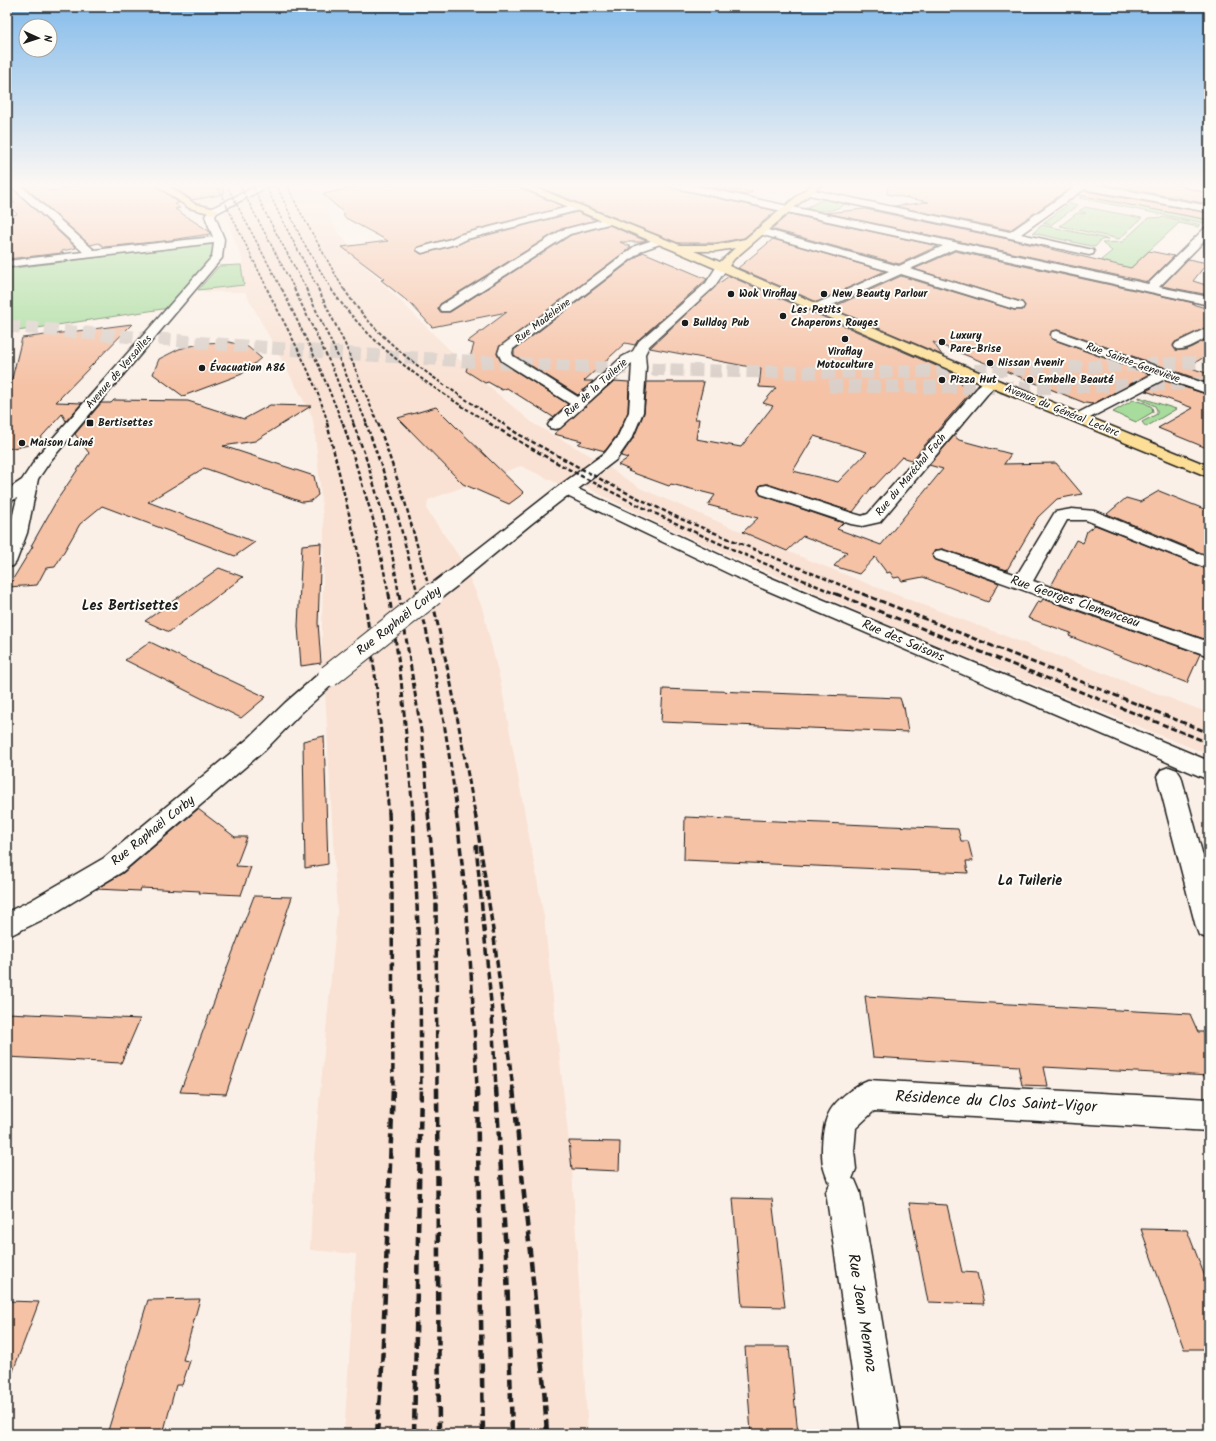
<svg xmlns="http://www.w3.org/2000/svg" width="1216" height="1441" viewBox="0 0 1216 1441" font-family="Kalam,sans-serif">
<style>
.built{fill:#f9e2d4}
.green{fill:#a8dc9d;stroke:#627c5c}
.building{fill:#f5c2a6;stroke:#1c1c1c;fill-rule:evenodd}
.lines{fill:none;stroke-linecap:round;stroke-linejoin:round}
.highway-tunnel{stroke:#dad0c9;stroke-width:13;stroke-dasharray:13 6;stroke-linecap:butt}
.minor-casing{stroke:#1c1c1c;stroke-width:3}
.major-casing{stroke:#1c1c1c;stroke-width:3}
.minor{fill:#fdfcf7;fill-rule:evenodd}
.major{fill:#fcde96;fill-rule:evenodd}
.rail-far5{stroke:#1c1c1c;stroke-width:1.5;stroke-dasharray:3 1.5;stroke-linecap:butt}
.rail-far4{stroke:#1c1c1c;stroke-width:2;stroke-dasharray:3.5 2;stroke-linecap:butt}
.rail-far3{stroke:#1c1c1c;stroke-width:2.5;stroke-dasharray:4.5 2.5;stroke-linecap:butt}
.rail-far2{stroke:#1c1c1c;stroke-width:3;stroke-dasharray:6 3;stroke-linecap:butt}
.rail-far1{stroke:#1c1c1c;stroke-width:3.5;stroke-dasharray:8 3.5;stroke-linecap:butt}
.rail{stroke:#1c1c1c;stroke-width:4.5;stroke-dasharray:10 4.5;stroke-linecap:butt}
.minor-bridge-far1-casing{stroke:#1c1c1c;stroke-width:20;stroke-linecap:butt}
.minor-bridge-casing{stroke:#1c1c1c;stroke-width:24;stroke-linecap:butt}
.minor-bridge-far1{stroke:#fdfcf7;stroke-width:17}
.minor-bridge{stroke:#fdfcf7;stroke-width:22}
.poi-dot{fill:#1c1c1c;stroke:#fdfcf7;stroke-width:1.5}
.labels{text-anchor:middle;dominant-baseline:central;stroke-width:4;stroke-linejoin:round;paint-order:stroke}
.far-poi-label{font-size:11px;font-weight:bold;fill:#1c1c1c;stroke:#fdfcf7;text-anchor:start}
.far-street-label{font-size:11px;fill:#1c1c1c;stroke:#fdfcf7}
.street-label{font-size:13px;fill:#1c1c1c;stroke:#fdfcf7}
.neighbourhood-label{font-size:14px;font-weight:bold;fill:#1c1c1c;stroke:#fdfcf7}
.near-street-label{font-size:16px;fill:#1c1c1c;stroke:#fdfcf7}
</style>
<rect width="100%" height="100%" fill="#fbf0e7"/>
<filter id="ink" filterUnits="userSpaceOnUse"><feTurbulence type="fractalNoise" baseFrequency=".025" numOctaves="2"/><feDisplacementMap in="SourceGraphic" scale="8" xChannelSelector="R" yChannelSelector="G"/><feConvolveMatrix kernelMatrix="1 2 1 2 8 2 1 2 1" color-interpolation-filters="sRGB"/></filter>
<g filter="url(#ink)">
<path class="built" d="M194 184H307L316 186 328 198V217L358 259 475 375 534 424 593 457 640 488 777 547 876 587 1209 713V755L896 628 679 533 595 492 571 477 561 485 521 466 428 500 427 510 463 562 482 607 501 684 544 917 572 1169 588 1434H344L356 1254 310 1250 314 1157 337 913 325 692 321 672 324 528 315 434 312 416 245 292H203L225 268 239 267 243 261 220 203 206 204 198 203 177 189Z"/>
<path class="green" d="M1084 195 1209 220V224L1079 198Z
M825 198 846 204C828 213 826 212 806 208Z
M1070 203 1078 205 1051 225 1043 223Z
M1085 207 1142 218 1119 239 1060 226 1077 213 1084 214 1086 213 1079 211Z
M1166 217 1201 225 1198 227 1179 223 1124 274 1101 260 1112 251 1102 243 1122 242 1148 218Z
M1042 225 1108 239 1101 240 1095 247 1033 233Z
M211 243 216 254 169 308 11 332 7 323V269Z
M241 265 244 285 198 290 219 266Z
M1139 397 1176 409 1146 427 1142 422 1157 414V410L1155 406 1139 398Z
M1133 400 1145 403 1152 407 1153 412 1136 422 1113 412Z"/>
<path class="building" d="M39 184 50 191 87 184H154L179 203 175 204 180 208 175 209 209 231 210 234 164 241 104 247 99 243 90 245 25 187Z
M169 184H223L224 194 192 200Z
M370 184H512L564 207 459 234 450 238 418 247 416 250 421 254 459 244 468 240 577 212 596 220 561 229 440 304 438 309 441 312H450L571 235 609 225 646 241 641 242H620L631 247 499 347 497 354 501 362 568 404 553 417 507 388 502 390 488 382 485 383 466 371 474 344 467 342 507 312 432 327 411 304 381 280 384 279 342 247 388 241 344 217V213L323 194Z
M531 184H667L672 188 776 211 744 238 716 243H678Z
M888 184H1070L1072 187 1010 230 894 206 929 202 887 194Z
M1102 184H1177L1209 194V204Z
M699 185 753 192 746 195Z
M13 189 76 248 62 251V253L7 259V217L17 214 7 204 15 203 7 193V190Z
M1084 191 1209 213V220L1078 195Z
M865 209 1008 239 1131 268 1149 251 1174 256 1148 282 826 213Z
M789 214 938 246 899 264 771 229Z
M773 239 885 271 817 302 738 268Z
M955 251 1194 303 1192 304 1209 309V326L1175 342 1173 345 1176 350H1185L1209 338V354L1188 367 1209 374V383L1058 330 1052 331 1050 335 1052 339 1149 374 1093 404 1085 403 933 342 942 355 831 308 901 276 1014 310H1023L1025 305 1022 302 914 269Z
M643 252 707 279 638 340 635 345 625 343 584 381H593L578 395 514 355V350Z
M1188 259 1207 263 1193 281 1209 286V295L1162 286Z
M729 276 955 374 969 394 912 460 902 457 874 487H872L853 512 767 484 760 485 758 491 761 495 843 523 837 529 881 545 943 469 929 465 954 436 959 440 1011 454 1004 464 1056 463 1082 494 1057 499 1038 517 1007 570 942 549 935 550 932 555 936 560 999 583 988 602 923 577 902 581 899 577 894 578 890 572 887 573 875 557 859 574 834 566 847 552 803 536 787 551 743 532 758 518 708 505 715 495 671 484 669 486 628 471 630 470 618 465 628 458 621 456 634 437 644 413 647 382H704L695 419H699L696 439 741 447 773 406 763 403 776 388 759 387 761 369 650 348 718 284ZM814 436 867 452 838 482 793 471Z
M132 324 56 402 82 403 66 421 62 414 35 444 7 449V399L22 338Z
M229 342 248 347 261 358 242 374 183 396 153 374 159 359 179 349 203 343Z
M614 381 629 382 628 412 617 435 605 451 578 444 582 441 554 434Z
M1165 381 1209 395V449L1158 428 1193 408 1146 391Z
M114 400 188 401 244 419 270 405 311 406 255 441 223 446 314 476 318 495 311 501 302 502 204 468 148 502 255 542 235 556 102 506 80 524 55 567 46 568 37 585 8 587 33 546H31L57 500 89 453 75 434 101 403H111Z
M436 407 456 427 524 493 509 504 463 484 398 418Z
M1159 491 1209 511V556L1107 514 1126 498 1140 502Z
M1095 525 1209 570V635L1207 640 1051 586 1076 540 1083 543 1087 531Z
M321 543 318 623 321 663 301 666 298 626 302 545Z
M219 568 243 577 169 632 145 621Z
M1043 599 1200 654 1187 683 1069 636 1071 633 1028 618 1038 601 1041 602Z
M150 642 202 667 266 697 241 718 125 660Z
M663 689 900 698 903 707H904L908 732 661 722Z
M324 736 328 864 305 868 303 741Z
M198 809 235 837H247L236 866 251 867 241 895 199 893 200 891 141 888 140 891 96 889 123 873Z
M685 817 958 829 961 841H968L973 861H966L968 873 684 860Z
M254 896 292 897 226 1094 180 1092Z
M865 996 1190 1014 1198 1032H1209V1076L1044 1067 1048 1086 1022 1085 1018 1066 873 1057Z
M7 1013 140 1019 121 1063 7 1057Z
M569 1141 620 1142 619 1171 572 1169Z
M733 1198 772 1199 785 1307 742 1306Z
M909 1203 947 1205 962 1272 977 1273 984 1304 928 1302Z
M1141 1229 1187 1230 1209 1287V1349H1184Z
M200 1299 183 1360 190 1361 182 1385H176L163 1434H107L148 1300Z
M7 1301 39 1302 9 1382H7Z
M745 1347H789L798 1434H751Z"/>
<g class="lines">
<path class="highway-tunnel" d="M7 326C244 347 481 366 719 371 883 375 1046 369 1209 362
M829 386 1033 388 1209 383"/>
<g class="minor-casing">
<path id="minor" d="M9 184H19L94 250 213 237 205 216 210 209 261 184H273L217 213 215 216 224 239 222 258 51 460 38 479 27 533 16 562 13 566 7 567V539L17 498 7 503V490L22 480 39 454 212 257 214 243 7 267V261L83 252Z
M668 184H687L1148 284 1205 228 1209 227V236L1159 287 1209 297V305L955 249 910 269 1022 303 1024 306 1022 309H1014L901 274 817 312 813 311 811 308 813 305 889 271 756 233 755 231 756 229H764L899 266 943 246 672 187Z
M1071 184H1092L1209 206V212L1084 189 1021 234 1093 250 1094 252 1093 254 1089 255 809 195 804 192 809 189 1010 232 1075 187Z
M1178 184H1197L1209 187V193Z
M576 205 579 206 581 208 579 210 467 239 459 243 422 253 417 250 418 248 451 239 459 235Z
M608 218 612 219 613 221 612 223 570 234 449 311H441L439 308 441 305 562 230Z
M659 238 663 239 664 241 663 243 643 250 513 349 512 353 513 356 578 397 622 357 633 351 639 341 706 283 717 266 721 265 727 268 714 287 649 346 645 354 646 367 643 412 633 436 617 459 578 489 750 569 1209 761V780L736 577 567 496 531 524 459 583 452 585 445 583 443 579 445 575 559 486 605 453 618 436 629 412 632 363 560 428 555 429 550 428 548 425 550 422 570 404 502 361 498 353 500 347 635 246Z
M1209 327V336C1200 341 1187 351 1176 349L1174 346 1176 343Z
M1057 331 1209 385V394L1165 379 1084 421 1079 422 1074 421 1072 418 1074 415 1153 374 1052 338 1051 335 1052 332Z
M990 378 995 379 997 382 995 385 880 522 862 526 851 524 761 494 759 490 761 486 767 485 855 514 862 516 868 514 985 379Z
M1072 509 1095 511 1209 558V569L1086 520H1067L1033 581 1209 642V656L936 559 933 555 936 551 942 550 1017 575 1055 512Z
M329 669 336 671 339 676 336 681 301 713 265 750 122 872 48 917 7 937V912L30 901 104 858 249 738 285 703 322 671Z
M1169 767 1177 770 1181 776 1209 878V939L1199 935 1196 927 1157 776 1161 770Z
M868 1080 1209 1099V1131L874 1111 856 1128 854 1151 856 1169 852 1179 855 1180 860 1192 901 1434H861L826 1192 831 1182 828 1181C827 1177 825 1173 824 1169 820 1155 822 1123 830 1111 836 1100 857 1084 868 1080Z"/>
</g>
<g class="major-casing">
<path id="major" d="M155 184H166L195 204 216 209 218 211 213 214 189 208Z
M513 184H526L680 245H716L745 239 812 184H822L734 259 729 266 995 379 1209 466V477L985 385 673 250ZM735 248 720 262 694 251H716Z"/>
</g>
<use href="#minor" class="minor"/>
<use href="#major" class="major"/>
<path class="rail-far5" d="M216 184 268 290
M226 184 282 290
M239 184 295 290
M252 184 267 216 307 290
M265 184 281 218 319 290
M276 184 302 240 332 290
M287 184 297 206 344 290"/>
<path class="rail-far4" d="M267 289C289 333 315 377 328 424
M282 289 319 366 343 424
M294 289 332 367 354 424
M306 289 342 365 367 424
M318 289 345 344 378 424
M331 289C372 348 431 388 491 424
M344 289C383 349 445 386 504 424"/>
<path class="rail-far3" d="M327 423 357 547 364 595
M343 423 373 519 389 595
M353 423 365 455 389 535 399 595
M366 423 395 505 418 595
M378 423 405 502 431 595
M489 423C600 492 718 544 838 595
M502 423 518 434 613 486 681 519 865 595"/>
<path class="rail-far2" d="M364 594 376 682 389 813
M389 594 401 679 413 813
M399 594 422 737 429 813
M418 594C435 666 448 739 457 813
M431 594 451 684 475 813
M836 594 1209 743
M863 594 1209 733"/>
<path class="rail-far1" d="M389 812 392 892 393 1089
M413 812 420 974 421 1089
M428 812 436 899 437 1089
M456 812C468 904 473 996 477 1089
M475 812 493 930 513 1089
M476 845 492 1013 496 1089"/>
<path class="rail" d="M437 1088 439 1434
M477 1088 483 1434
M496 1088 507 1271 512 1434
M513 1088 544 1387 547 1434
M377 1434 382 1368 393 1088
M414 1434 421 1088"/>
<g class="minor-bridge-far1-casing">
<path id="minor-bridge-far1" d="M431 595 452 579"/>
</g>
<g class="minor-bridge-casing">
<path id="minor-bridge" d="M329 676 433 594"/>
</g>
<use href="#minor-bridge-far1" class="minor-bridge-far1"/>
<use href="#minor-bridge" class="minor-bridge"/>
</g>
</g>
<linearGradient id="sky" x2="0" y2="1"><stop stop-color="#85bceb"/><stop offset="0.48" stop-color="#fdf8f4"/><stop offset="1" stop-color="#fdf8f4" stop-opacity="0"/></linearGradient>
<rect width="1216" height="386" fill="url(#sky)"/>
<g class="poi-dot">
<circle cx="731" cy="294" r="4"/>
<circle cx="824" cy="294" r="4"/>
<circle cx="783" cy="316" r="4"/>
<circle cx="685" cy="323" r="4"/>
<circle cx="845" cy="339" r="4"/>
<circle cx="942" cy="342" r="4"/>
<circle cx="990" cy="363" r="4"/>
<circle cx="202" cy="368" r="4"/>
<circle cx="942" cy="380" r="4"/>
<circle cx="1030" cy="380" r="4"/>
<rect x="86" y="419" width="8" height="8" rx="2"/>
<circle cx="22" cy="443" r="4"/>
</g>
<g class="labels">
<g class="far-poi-label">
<text x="739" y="294">Wok Viroflay</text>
<text x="832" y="294">New Beauty Parlour</text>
<text x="791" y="310">Les Petits<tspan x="791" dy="13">Chaperons Rouges</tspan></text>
<text x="693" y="323">Bulldog Pub</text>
<text x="950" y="336">Luxury<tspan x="950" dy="13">Pare-Brise</tspan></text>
<text x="845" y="352" text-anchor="middle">Viroflay<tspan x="845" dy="13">Motoculture</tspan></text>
<text x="998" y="363">Nissan Avenir</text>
<text x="210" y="368">Évacuation A86</text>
<text x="950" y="380">Pizza Hut</text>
<text x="1038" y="380">Embelle Beauté</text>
<text x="98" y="423">Bertisettes</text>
<text x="30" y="443">Maison Lainé</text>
</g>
<g class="far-street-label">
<text transform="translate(543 321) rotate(-37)">Rue Madeleine</text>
<text transform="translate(1133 363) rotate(20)">Rue Sainte-Geneviève</text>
<text transform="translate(119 372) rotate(-49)">Avenue de Versailles</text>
<text transform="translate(596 388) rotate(-42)">Rue de la Tuilerie</text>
<text transform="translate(1062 411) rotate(22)">Avenue du Général Leclerc</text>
<text transform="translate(911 475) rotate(-50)">Rue du Maréchal Foch</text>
</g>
<g class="street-label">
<text transform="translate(1075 602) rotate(19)">Rue Georges Clemenceau</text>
<text transform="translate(399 621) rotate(-38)">Rue Raphaël Corby</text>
<text transform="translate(903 641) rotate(23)">Rue des Saisons</text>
<text transform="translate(153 831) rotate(-39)">Rue Raphaël Corby</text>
</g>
<g class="neighbourhood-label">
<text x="130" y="606">Les Bertisettes</text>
<text x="1030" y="881">La Tuilerie</text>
</g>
<g class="near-street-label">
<text transform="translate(996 1102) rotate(3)">Résidence du Clos Saint-Vigor</text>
<text transform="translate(862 1313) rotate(81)">Rue Jean Mermoz</text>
</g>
</g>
<rect width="1216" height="1441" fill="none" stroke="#fdfcf7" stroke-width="24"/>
<rect x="12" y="12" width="1192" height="1417" fill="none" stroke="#1c1c1c" stroke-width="1.5" filter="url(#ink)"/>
<g transform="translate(38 38) rotate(93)"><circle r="19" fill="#fdfcf7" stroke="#a3a29f"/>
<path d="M0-3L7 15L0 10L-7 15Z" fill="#1c1c1c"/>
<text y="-6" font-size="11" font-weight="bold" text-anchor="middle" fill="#1c1c1c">N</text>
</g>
</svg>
